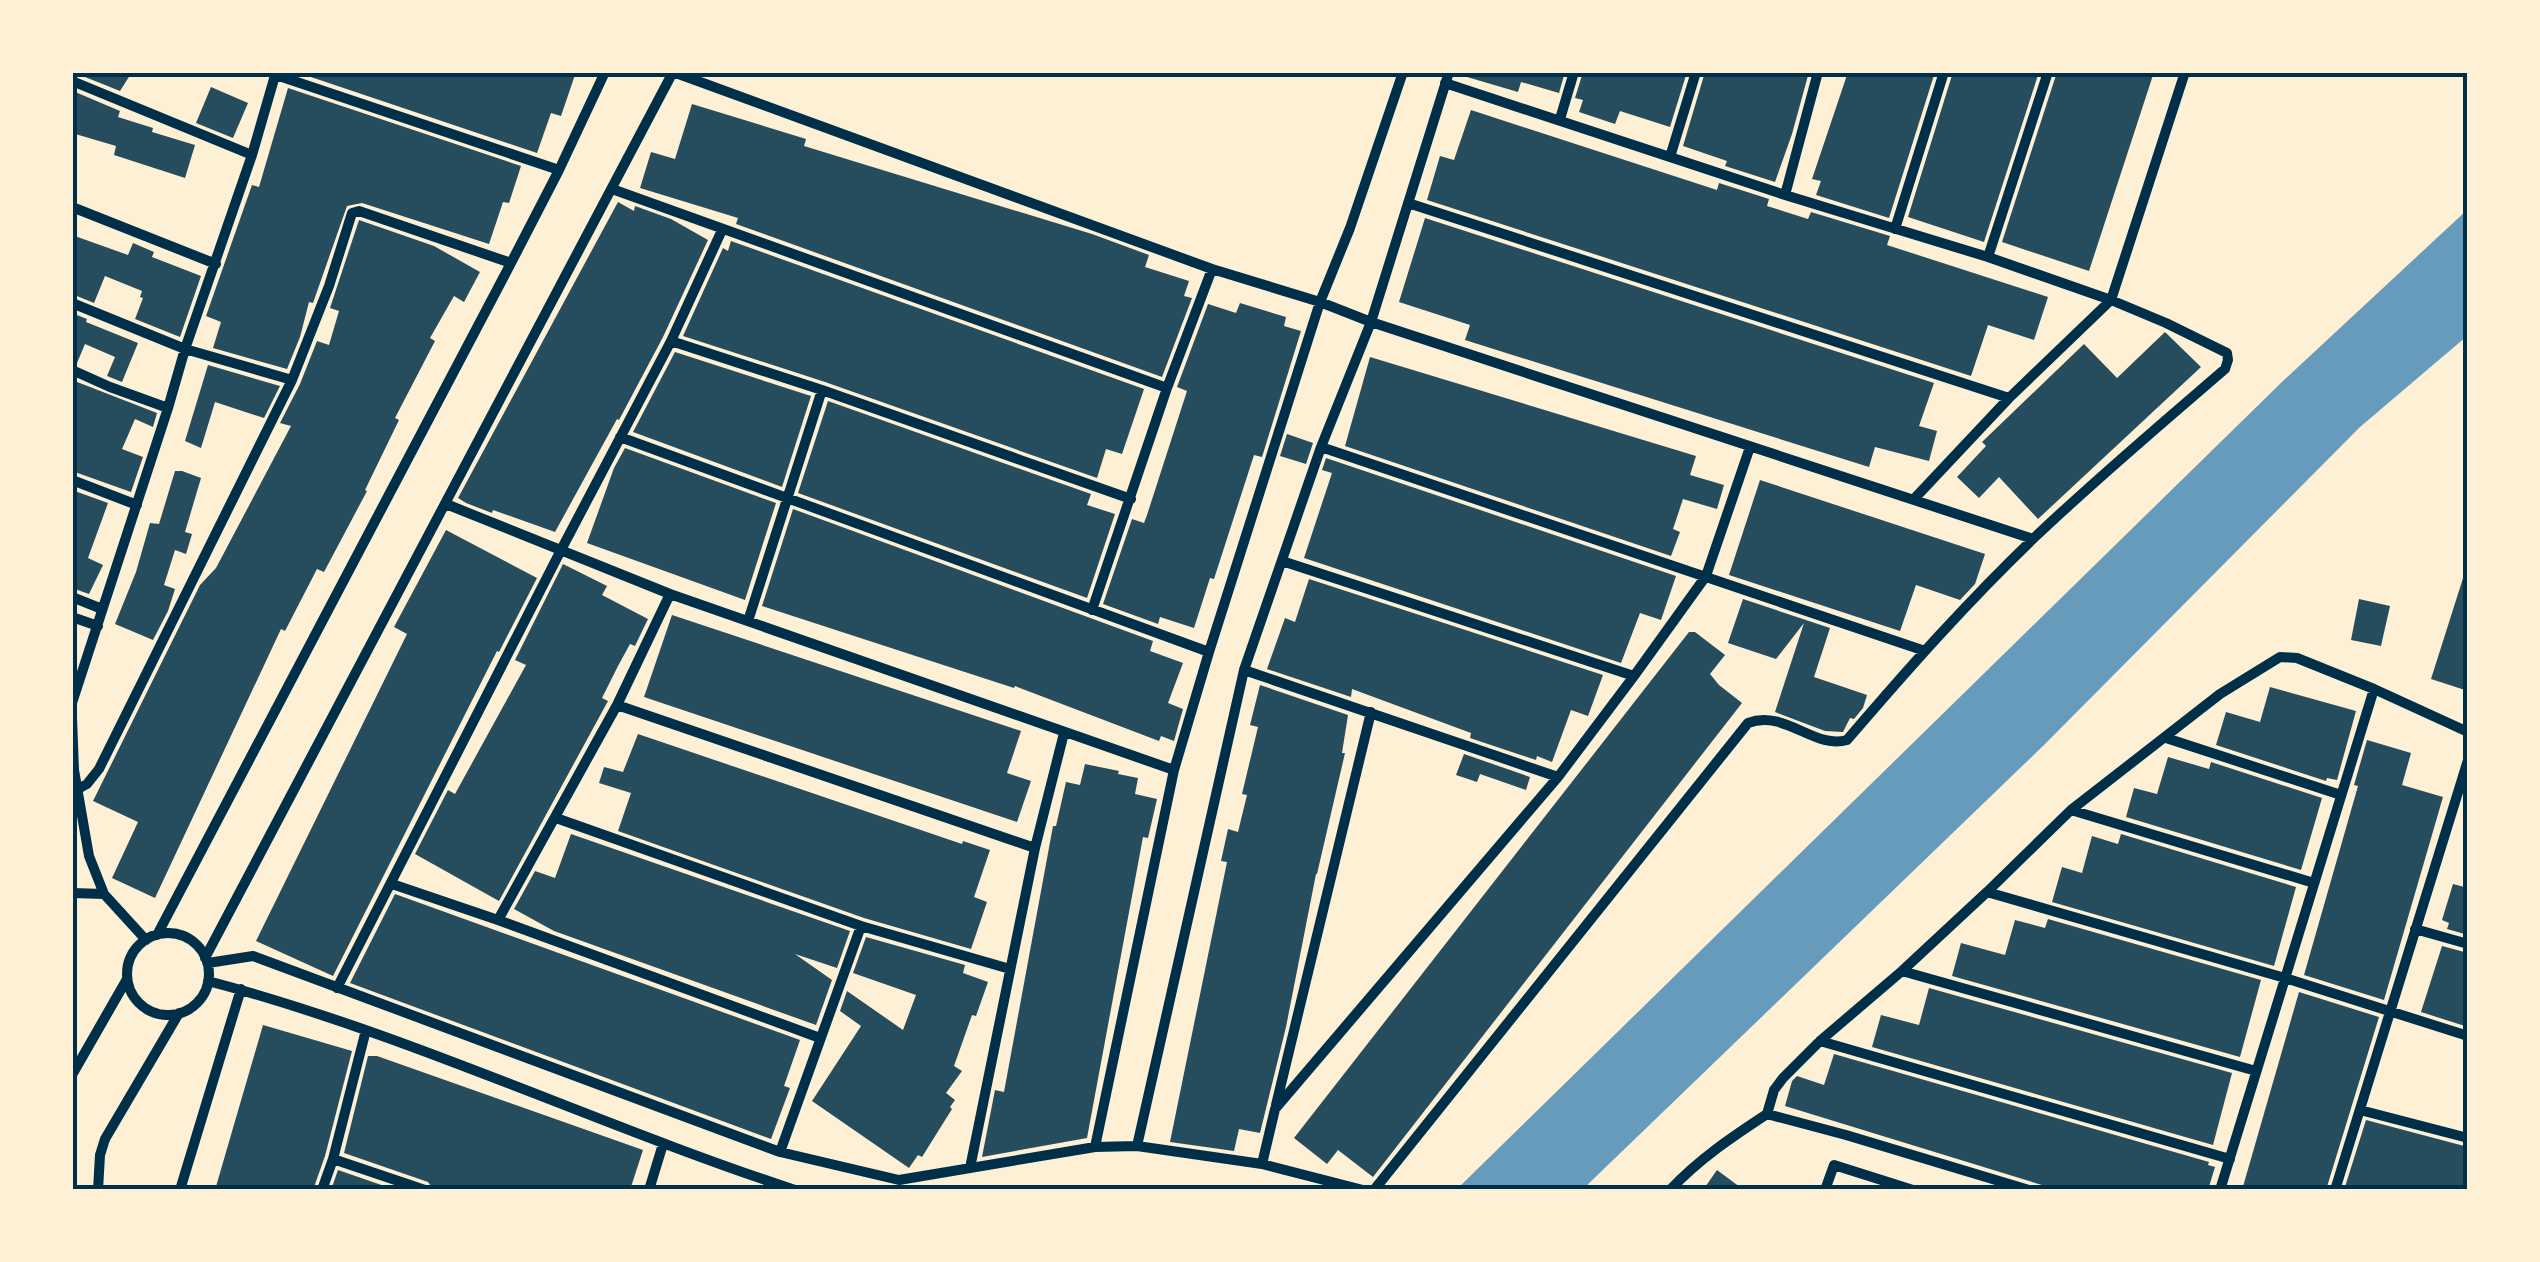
<svg xmlns="http://www.w3.org/2000/svg" width="2540" height="1262" viewBox="0 0 2540 1262" font-family="Arial,sans-serif">
<style>
.water{fill:#669bbc}
.building{fill:#264d5e}
.lines{fill:none;stroke-linecap:round;stroke-linejoin:round}
.minor{stroke:#003049;stroke-width:10}
.neatline{fill:none;stroke:#003049;stroke-width:4}
</style>
<rect width="100%" height="100%" fill="#fdf0d5"/>
<path class="water" d="M2467 210V336L2360 427 2044 745 1583 1189H1457L2284 380Z"/>
<path class="building" d="M80 72H132L120 91 80 75Z
M296 72H576L561 116 551 113 537 153Z
M1468 72H1565L1559 93 1521 82 1518 92 1467 77Z
M1583 72H1687L1670 127 1620 111 1615 124 1579 112 1583 100 1575 98Z
M1705 72H1809L1792 134 1775 182 1725 166 1727 161 1683 146Z
M1848 72H1935L1889 218 1816 195 1821 181 1812 179Z
M1953 72H2039L1984 242 1908 217Z
M2057 72H2154L2089 271 2002 242Z
M211 87 248 103 233 138 196 123Z
M288 88 521 166 509 203 503 202 489 244 362 203 347 206 313 303 309 302 300 337 287 369 213 348 221 322 206 316 252 185 259 187Z
M73 91 120 111 118 117 153 128 152 132 195 145 185 178 114 155 116 146 72 133Z
M692 104 806 139 804 146 1092 234 1149 255 1145 267 1189 281 1184 296 1192 298 1162 377 736 224 738 218 640 188 651 152 675 159Z
M1471 110 1717 190 1719 183 1769 199 1767 206 1808 219 1811 212 1890 236 1887 245 2048 297 2034 340 1988 325 1971 376 1427 200 1440 156 1454 160Z
M618 202 634 211 635 206 671 219 708 240 663 337 619 420 617 419 555 532 493 510 492 513 466 503 458 498Z
M1425 218 1934 383 1919 426 1937 431 1929 461 1875 447 1869 467 1465 340 1470 325 1399 302Z
M359 220 434 246 480 272 464 302 454 296 430 338 435 341 395 418 399 420 365 490 367 491 324 572 317 569 285 631 281 629 155 898 112 878 138 822 93 801 200 585 216 568 291 426 280 423 300 384 317 341 329 345 339 311 330 308Z
M72 235 128 255 133 243 154 252 152 257 201 276 180 337 135 319 143 298 140 297 142 291 105 276 94 303 72 294Z
M731 241 1144 389 1122 454 1106 449 1097 478 825 382 683 336 723 248 728 251Z
M1240 303 1286 317 1284 326 1301 331 1262 457 1254 455 1214 579 1210 578 1194 628 1160 617 1158 624 1103 604 1132 519 1144 523 1147 515 1187 391 1177 387 1208 304 1236 313Z
M72 313 87 319 86 322 138 343 122 382 107 376 115 357 85 344 77 363 72 361Z
M2165 332 2201 367 2038 519 1999 477 1979 498 1957 477 1986 446 1982 442 2084 344 2117 378Z
M675 352 811 396 782 487 633 432Z
M1370 357 1696 456 1690 475 1724 485 1717 509 1683 499 1673 529 1680 532 1671 556 1345 446Z
M208 365 280 386 264 418 215 402 201 448 185 441Z
M72 380 157 413 153 427 135 419 122 449 143 457 131 492 72 471Z
M828 401 1091 494 1087 505 1115 514 1087 598 798 493Z
M1287 434 1313 443 1306 464 1280 456Z
M625 448 776 503 745 600 587 543 614 468Z
M1326 458 1676 576 1661 620 1640 613 1621 663 1304 558 1332 473 1322 470Z
M175 471H182L201 478 185 532 192 534 186 554 175 550 164 585 175 589 168 611 153 640 115 624 136 572 150 523 159 524Z
M1760 480 1985 554 1975 584 1960 600 1916 585 1900 631 1729 575Z
M72 490 108 503 88 558 103 565 89 594 72 588Z
M793 509 1153 641 1150 651 1183 663 1168 703 1183 709 1174 741 1161 736 1159 741 1015 686 1014 688 762 606Z
M446 530 537 578 499 652 497 651 333 976 256 941 407 634 394 627Z
M563 564 607 586 602 595 648 619 635 646 630 644 618 666 602 698 608 701 499 901 415 854 448 790 455 794 526 665 515 660Z
M2464 575 2468 576V691L2431 679Z
M1309 579 1603 675 1588 716 1571 710 1552 762 1537 756 1536 760 1470 738 1471 733 1352 689 1351 697 1267 669 1285 618 1295 622Z
M1743 599 1830 628 1814 677 1867 695 1863 708 1854 719 1850 718 1843 732 1825 731 1775 712 1804 623 1776 659 1728 643Z
M2359 599 2390 606 2381 646 2351 640Z
M672 615 1021 731 1007 773 1031 781 1017 822 644 697Z
M1689 632H1695L1725 655 1710 674 1719 685 1742 703 1373 1177 1338 1150 1327 1164 1294 1138Z
M1260 685 1348 715 1342 753H1345L1317 874H1316L1286 1027 1260 1133 1239 1129 1234 1151 1170 1142 1227 862 1221 861 1228 829 1238 832 1247 795 1242 794 1258 727 1250 725Z
M2270 687 2356 711 2337 780 2327 778 2326 781 2216 745 2226 712 2260 722Z
M638 734 962 844 963 841 990 850 974 897 987 902 971 949 864 918 618 831 631 793 599 783 604 767 623 772Z
M2367 740 2411 753 2402 785 2443 797 2384 1000 2304 975 2358 786 2354 785Z
M1464 754 1530 777 1526 790 1480 774 1477 782 1456 775Z
M2168 757 2209 769 2211 762 2322 798 2301 870 2126 817 2134 788 2157 794Z
M1085 764 1119 771 1118 774 1138 778 1135 794 1157 799 1148 838 1143 837 1087 1138 982 1157 995 1090 1004 1092 1053 826H1056L1066 782 1080 785Z
M571 834 850 931 837 968 795 954 832 980 816 1025 554 931 514 909 535 871 555 878Z
M2121 834 2296 887 2274 966 2052 902 2062 867 2082 873 2092 836 2118 844Z
M2453 884 2468 888V935L2447 929 2449 923 2442 920Z
M395 894 800 1040 784 1086 790 1088 771 1139 350 983Z
M2048 919 2261 980 2240 1057 1952 976 1961 943 2005 955 2015 920 2045 928Z
M866 937 965 965 963 973 988 982 976 1016 972 1015 954 1066 962 1071 946 1093 955 1100 950 1107 952 1109 922 1157 918 1155 909 1168 812 1101 861 1026 840 1011 847 991 903 1030 916 995 853 973Z
M2442 946 2468 953V1027L2421 1012Z
M1929 988 2232 1073 2213 1145 1872 1047 1881 1015 1919 1025Z
M2299 992 2379 1017 2326 1190H2242Z
M263 1025 352 1051 325 1156 313 1190H215Z
M1834 1054 2209 1162 2208 1165 2215 1167 2208 1190H2058L1785 1106 1792 1081 1797 1076 1824 1085Z
M368 1056H377L643 1150 630 1190H434L428 1182 344 1153Z
M2366 1120 2468 1147V1190H2344Z
M338 1170 396 1190H331Z
M1717 1170 1744 1190H1703Z"/>
<g class="lines">
<path class="minor" d="M673 72 1212 269 1320 302 1371 322 2033 539
M276 75 559 170
M72 81 252 155
M1560 119 1574 72
M1670 157 1696 72
M612 189 1167 388
M1785 195 1818 72
M1408 203 2009 398
M72 207 216 264
M1895 229 1944 72
M1988 257 2048 72
M72 303 185 349 292 380
M671 341 822 390 1131 499
M72 370 110 387 168 408
M620 437 1209 652
M1321 447 1925 651
M72 480 137 505
M1914 499 2009 398 2111 300 2185 72
M446 504 670 594 1174 770
M1282 561 1634 676
M72 597 102 609
M1092 610 1167 388 1212 269
M72 617 98 626
M748 621 822 390
M1244 670 1558 777
M72 703 168 408 185 349 252 155 276 72
M617 705 1035 848
M72 718 74 770 89 856 104 894
M2166 738 2341 795
M78 789 87 784 99 769 292 380 329 286 352 213 359 211 511 263
M2071 810 2220 694 2280 657 2297 658 2374 689 2468 732
M556 818 861 926 1010 969
M392 884 498 920 820 1038
M1987 892 2285 978 2468 1036
M72 893 104 894 146 940
M498 920 617 705 670 594
M2415 929 2468 944
M127 974a41 41 0 1 1 82 0a41 41 0 1 1-82 0Z
M157 935 511 263 559 170 605 72
M205 958 673 72
M208 963 253 956 780 1152 899 1180 1095 1147 1137 1146 1262 1164 1363 1190
M1902 971 2256 1071
M208 981C409 1034 597 1125 795 1190
M337 988 561 550 671 341 722 230
M1820 1041 2230 1159
M72 1075 127 979
M1276 1105 1371 712
M2360 1110 2468 1138
M1767 1114 1774 1090 1783 1078 1820 1041 1902 971 1987 892 2071 810 2314 883
M1137 1146 1244 670 1321 447 1371 322 1449 72
M1095 1147 1174 770 1209 652 1320 302 1350 228 1403 72
M780 1152 861 926
M333 1159 425 1190
M1262 1164 1275 1109 1558 777 1634 676 1706 576 1750 447
M970 1168 1035 848 1064 733
M98 1190 100 1155 105 1139 179 1013
M180 1190 241 989
M322 1190 333 1159 366 1030
M649 1190 663 1144
M1374 1190 1748 723C1785 709 1815 750 1847 740 1907 670 1968 601 2035 537 2096 479 2161 424 2225 369L2228 360 2227 353 2166 323 2111 300 1988 257 1785 195 1445 83
M1670 1190C1699 1159 1732 1137 1767 1114L1846 1135 2029 1190
M1825 1190 1834 1165 1913 1190
M2220 1190 2374 689
M2335 1190 2468 760"/>
</g>
<rect width="2540" height="1262" fill="none" stroke="#fdf0d5" stroke-width="150"/>
<rect x="75" y="75" width="2390" height="1112" class="neatline"/>
</svg>
